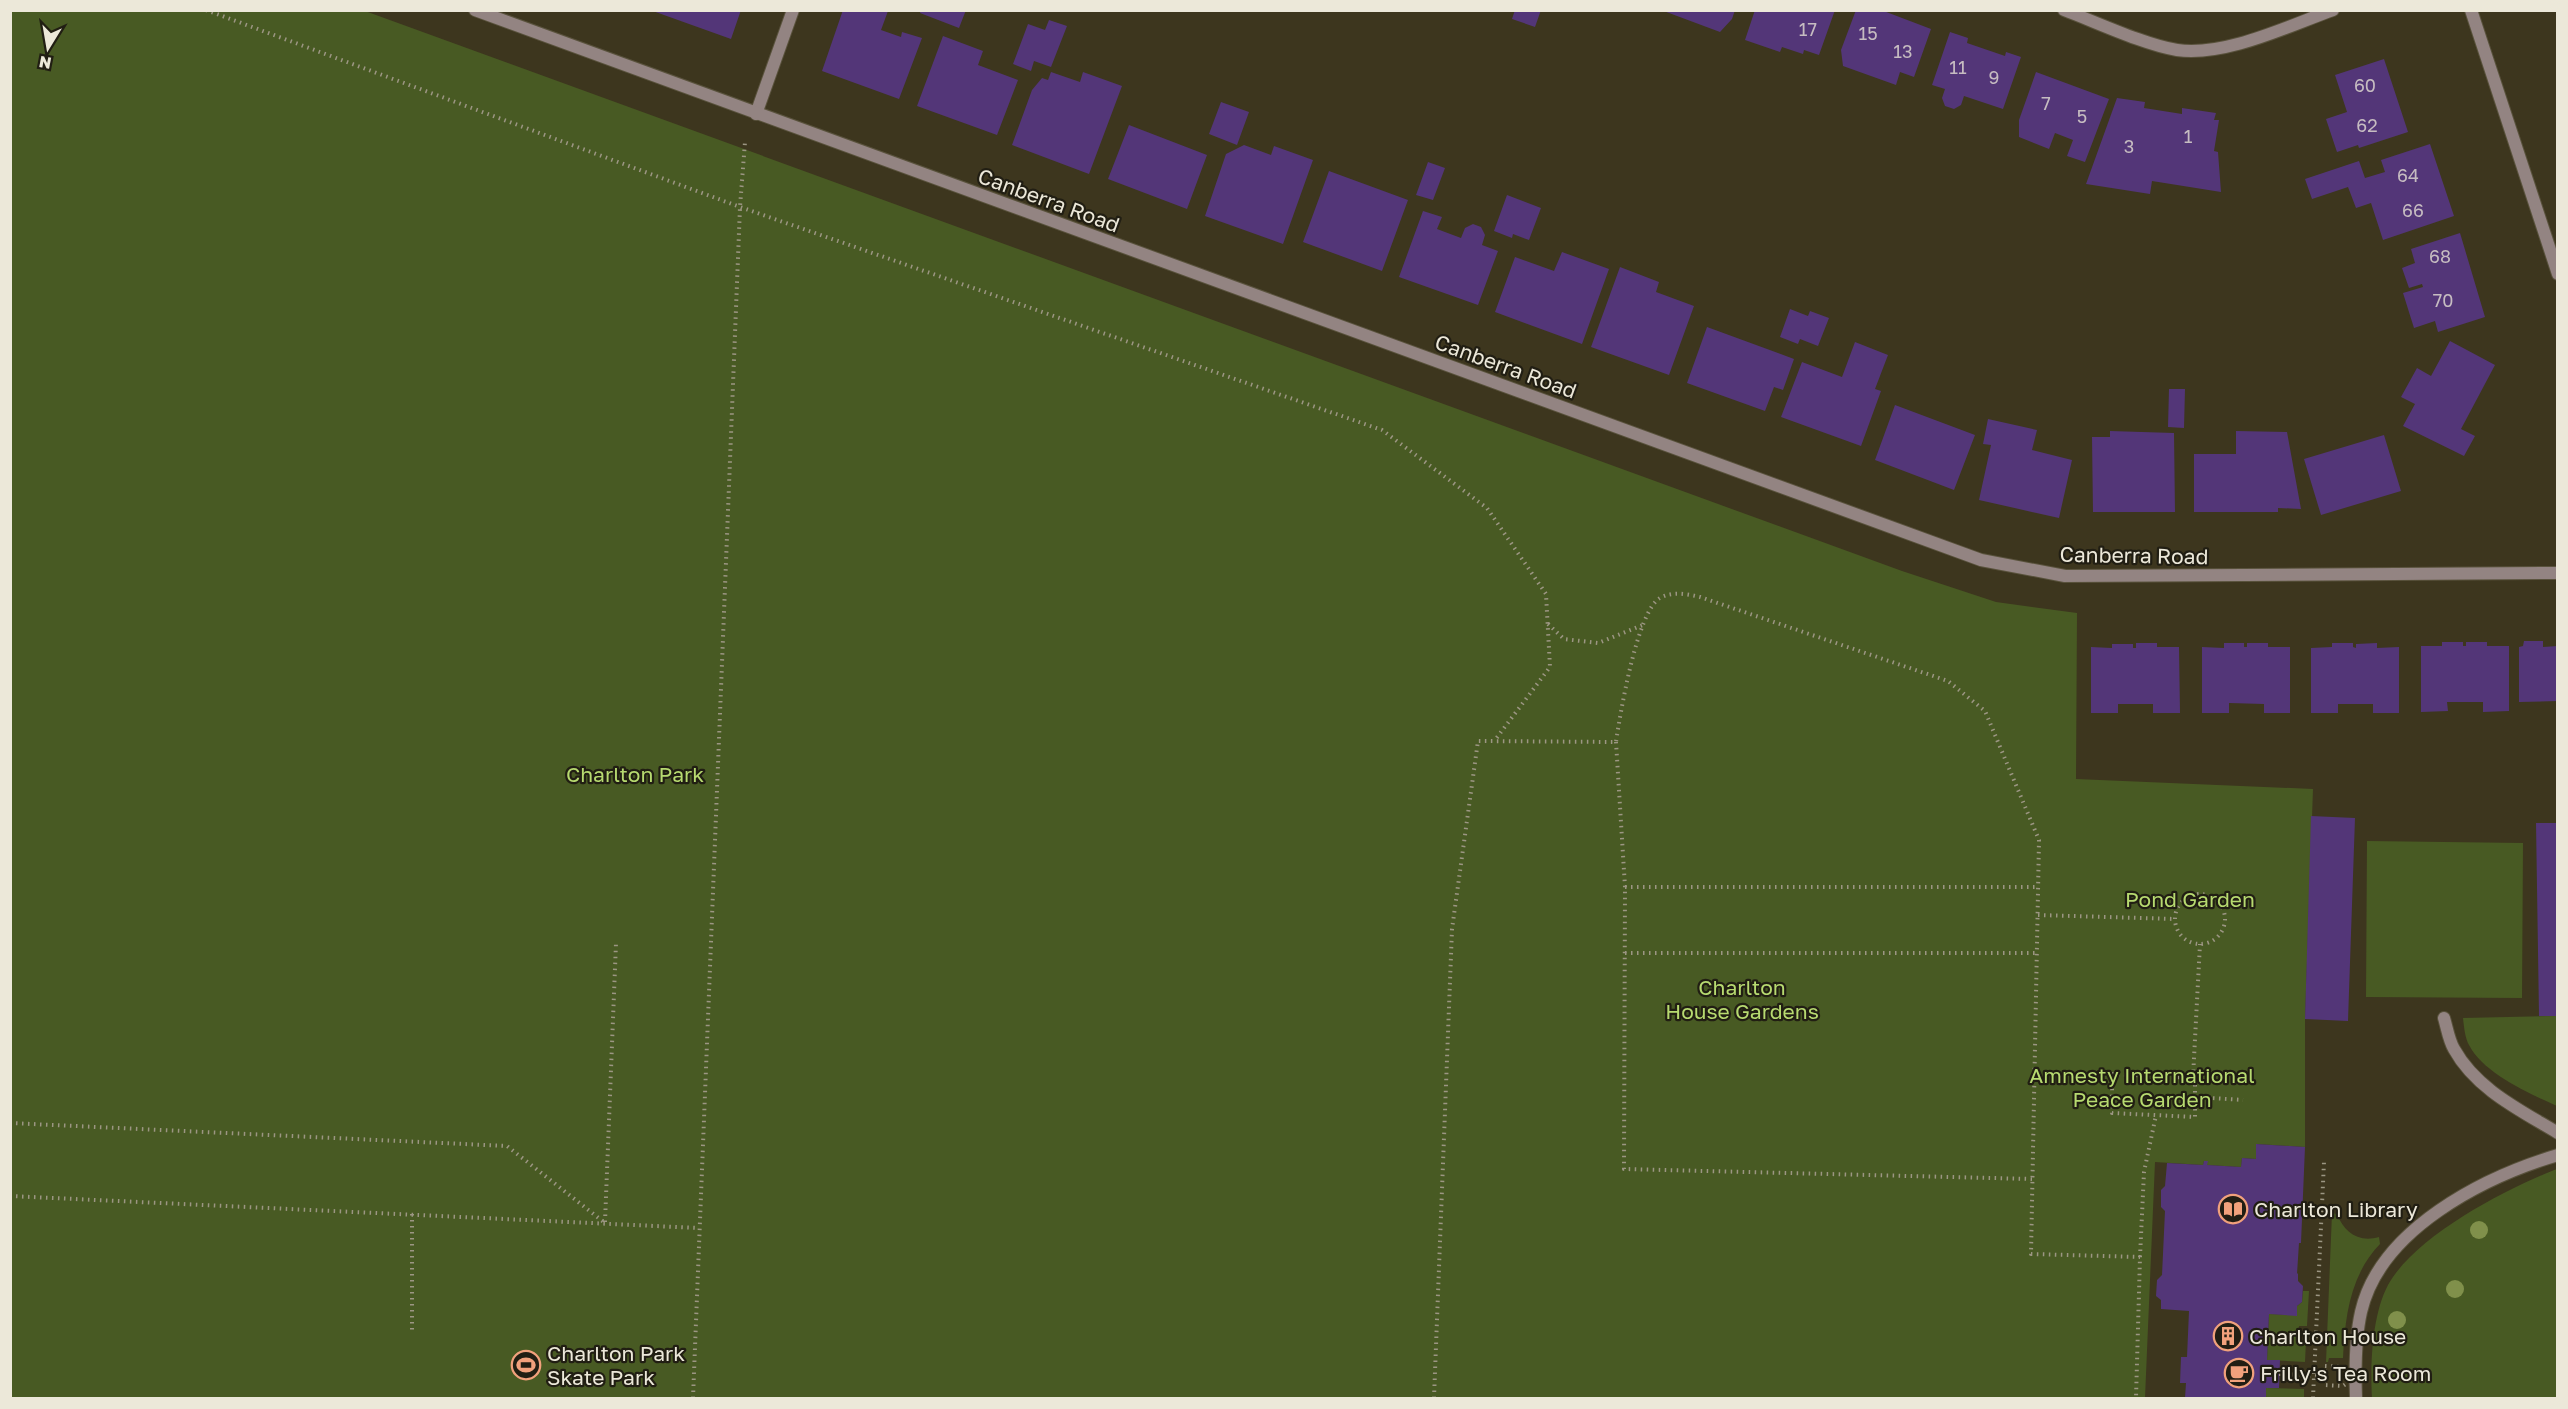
<svg xmlns="http://www.w3.org/2000/svg" width="2568" height="1409" viewBox="0 0 2568 1409" font-family="'Golos Text',sans-serif">
<style>
.green{fill:#485a23}
.building{fill:#533678}
.lines{fill:none;stroke-linecap:round;stroke-linejoin:round}
.service-casing{stroke:#59523c;stroke-width:14}
.minor-casing{stroke:#59523c;stroke-width:14}
.tertiary-casing{stroke:#59523c;stroke-width:14}
.path{stroke:#9c9683;stroke-width:4;stroke-dasharray:1.5 4.5;stroke-linecap:butt}
.service{stroke:#938482;stroke-width:12}
.minor{stroke:#938482;stroke-width:12}
.tertiary{stroke:#938482;stroke-width:12}
.tree{fill:#80904b}
.labels{text-anchor:middle;dominant-baseline:central;stroke-width:4.5;stroke-linejoin:round;paint-order:stroke}
.number-label{font-size:18px;fill:#c6bcc1}
.street-label{font-size:21px;fill:#ece8d9;stroke:#211e13}
.park-label{font-size:21px;fill:#b7da70;stroke:#211e13}
.poi-label{font-size:21px;fill:#ece8d9;stroke:#211e13;text-anchor:start}
</style>
<rect width="100%" height="100%" fill="#3d361e"/>
<path class="green" d="M11 11H365L1902 571 1996 602 2077 613 2076 779 2313 789 2305 1019V1147L2257 1144 2256 1159 2242 1158 2241 1167 2207 1165V1161H2204L2203 1165 2155 1162 2145 1398H11Z
M2367 841 2523 843 2522 998 2366 997Z
M2557 1016V1106C2530 1094 2483 1073 2469 1045 2465 1038 2464 1027 2463 1018Z
M2557 1169V1398H2372C2370 1365 2372 1315 2388 1285 2415 1236 2507 1188 2557 1169Z
M2332 1213 2337 1214C2344 1232 2358 1243 2379 1237L2380 1244C2350 1275 2345 1317 2343 1358H2329L2328 1362H2326Z
M2303 1291H2309L2307 1326H2299L2298 1340 2306 1341 2305 1362 2267 1360 2269 1314 2297 1315V1306L2302 1302Z
M2266 1388 2304 1389V1398H2266Z"/>
<path class="building" d="M650 10H741L731 39Z
M843 10H886L888 11 881 30 901 37 902 32 922 38 899 99 822 71Z
M921 10H966L959 28 920 13Z
M1515 10H1541L1535 27 1512 19Z
M1661 10H1735L1732 19 1720 32Z
M1755 10H1835L1819 55 1804 50 1803 54 1782 47 1780 52 1745 40Z
M1856 10H1881L1931 29 1914 77 1900 72 1896 85 1843 66 1841 50Z
M1049 20 1067 26 1051 67 1034 61 1031 71 1013 64 1028 24 1045 30Z
M1950 32 1968 38 1967 43 2005 56 2006 52 2021 57 2003 109 1964 96 1961 105 1954 109 1945 106 1942 98 1945 89 1932 85Z
M943 36 983 51 978 65 1018 80 997 135 917 106Z
M2384 59 2408 132 2359 148 2358 145 2337 152 2326 119 2347 112 2335 75Z
M1051 72 1080 82 1083 72 1122 86 1089 174 1012 145 1032 90 1042 78 1048 80Z
M2036 72 2109 99 2085 162 2067 156 2073 140 2055 133 2049 149 2019 137V120Z
M2117 98 2145 102 2144 108 2182 114V108L2216 113 2214 120H2219L2214 151 2218 152 2221 192 2152 181 2150 194 2086 184Z
M1221 102 1249 112 1237 145 1209 134Z
M1129 125 1207 155 1187 209 1108 179Z
M2430 144 2454 216 2383 240 2371 203 2356 208 2348 187 2312 199 2305 179 2359 161 2365 178 2385 172 2381 160Z
M1244 145 1271 155 1274 146 1313 160 1283 244 1205 216 1226 154Z
M1428 162 1445 168 1433 200 1416 195Z
M1329 171 1408 200 1382 271 1303 242Z
M1507 195 1541 208 1529 240 1513 234 1512 238 1494 231Z
M1423 211 1442 217 1437 229 1461 238 1465 228 1473 224 1481 227 1485 235 1482 245 1498 251 1478 305 1399 277Z
M2460 233 2485 317 2438 332 2435 321 2414 328 2403 293 2423 287 2422 284 2409 288 2402 268 2415 263 2411 249Z
M1562 252 1609 269 1582 344 1495 312 1515 257 1554 271Z
M1620 267 1659 282 1656 292 1694 306 1669 375 1591 347Z
M1790 309 1808 316 1810 311 1829 318 1818 346 1800 339 1798 344 1780 337Z
M1707 327 1794 359 1783 390 1774 387 1765 411 1687 383Z
M2450 341 2495 365 2461 429 2475 436 2464 456 2403 426 2415 404 2401 397 2417 368 2431 376Z
M1855 342 1888 355 1875 389 1881 391 1861 446 1781 417 1802 362 1842 377Z
M2169 389H2185L2184 428 2168 427Z
M1895 405 1975 435 1954 490 1875 460Z
M1988 419 2037 430 2032 450 2072 460 2059 518 1979 500 1991 445 1983 444Z
M2110 431 2174 433 2175 512H2093L2092 437H2110Z
M2236 431 2287 432 2301 509 2278 508V512H2194V454H2236Z
M2384 435 2401 491 2321 515 2304 459Z
M2524 641H2543V647L2558 646V701L2519 702V647L2523 646Z
M2442 642H2463V646H2466V642H2487V646H2509V711L2483 712V702H2447L2448 711 2421 712V646H2442Z
M2136 643H2157V647H2179L2180 713H2153V704H2118V713H2091V647L2112 648V644H2133V648H2136Z
M2224 643H2244V647H2247V643H2268V647H2290V713H2264V704L2229 703V713H2202V647L2224 648Z
M2332 643H2353V647L2356 648V644L2377 643V648L2399 647V713H2373V704H2338V713H2311V648L2332 647Z
M2311 816 2355 818 2348 1021 2305 1019Z
M2536 823H2558V1016H2539Z
M2256 1144 2305 1147 2301 1243H2299L2297 1274 2298 1273V1281L2303 1286 2302 1302 2297 1306V1316L2269 1314 2267 1360H2280L2279 1388H2266V1398H2185L2186 1383H2180L2181 1357H2187L2189 1311 2161 1309V1300L2156 1296 2157 1280 2162 1275 2165 1211 2161 1207V1190L2165 1186 2167 1163 2203 1165 2204 1161H2208L2207 1165 2241 1167 2242 1158 2256 1159Z"/>
<g class="lines">
<g class="service-casing">
<path id="service" d="M2444 1018C2447 1028 2449 1041 2454 1049 2476 1089 2520 1110 2558 1133
M2356 1398C2355 1370 2355 1339 2361 1312 2380 1229 2484 1177 2558 1155"/>
</g>
<g class="minor-casing">
<path id="minor" d="M2064 10C2096 22 2145 45 2177 50 2225 57 2288 26 2333 10
M756 114 793 10"/>
</g>
<g class="tertiary-casing">
<path id="tertiary" d="M475 10 1981 560 2065 576 2558 573
M2471 10 2558 274"/>
</g>
<path class="path" d="M206 10 740 207 1382 430 1487 508 1546 594 1550 667 1495 740
M1548 624 1564 639 1598 643 1643 625
M1616 742 1625 887 1624 1169 2032 1179
M1625 887H2038
M2175 919a25 25 0 1 1 50 0a25 25 0 1 1-50 0Z
M2038 915 2175 919
M1625 953H2037
M2112 1074 2195 1078V1117L2112 1113Z
M2193 1077 2200 944
M2195 1097 2243 1100
M10 1123 507 1146 605 1223
M10 1196 698 1228
M412 1214V1331
M605 1222 616 943
M2140 1257 2144 1172 2156 1115
M2325 1366 2344 1367 2356 1377 2343 1386 2324 1385Z
M2279 1374 2324 1376
M693 1398 740 207 745 142
M1434 1398 1452 929 1478 741 1616 742C1620 715 1637 611 1660 598 1673 591 1687 594 1700 597L1948 681 1985 711 2039 840 2031 1254 2140 1257 2136 1398
M2313 1398 2324 1162"/>
<use href="#service" class="service"/>
<use href="#minor" class="minor"/>
<use href="#tertiary" class="tertiary"/>
</g>
<g class="tree">
<circle cx="2479" cy="1230" r="9"/>
<circle cx="2455" cy="1289" r="9"/>
<circle cx="2397" cy="1320" r="9"/>
</g>
<defs>
<g id="library-ring" transform="scale(1.5)"><circle r="9.5" fill="#211e13" stroke="#f1a17c" stroke-width="1.5"/><path d="M-6-4Q-3-5.5-.7-3.5V5Q-3 3-6 4ZM6-4Q3-5.5 .7-3.5V5Q3 3 6 4Z" fill="#f1a17c"/></g>
<g id="building-ring" transform="scale(1.5)"><circle r="9.5" fill="#211e13" stroke="#f1a17c" stroke-width="1.5"/><path d="M-4-6H4V6H1V3H-1V6H-4ZM-2.5-4.3h1.7v1.8h-1.7ZM.8-4.3h1.7v1.8H.8ZM-2.5-1h1.7V.8h-1.7ZM.8-1h1.7V.8H.8Z" fill="#f1a17c"/></g>
<g id="stadium-ring" transform="scale(1.5)"><circle r="9.5" fill="#211e13" stroke="#f1a17c" stroke-width="1.5"/><path d="M0-5a6.5 5 0 1 0 0 10a6.5 5 0 1 0 0-10ZM-3.5-1.8h7v3.6h-7Z" fill="#f1a17c"/></g>
<g id="cafe-ring" transform="scale(1.5)"><circle r="9.5" fill="#211e13" stroke="#f1a17c" stroke-width="1.5"/><path d="M-5.5-4.5H6V0H3Q3 3.5 0 3.5H-2.5Q-5.5 3.5-5.5 0ZM3-3.2v2h1.7v-2ZM-6 4.5H4V6H-6Z" fill="#f1a17c"/></g>
</defs>
<g fill-rule="evenodd">
<use href="#library-ring" x="2233" y="1209"/>
<use href="#building-ring" x="2228" y="1336"/>
<use href="#stadium-ring" x="526" y="1365"/>
<use href="#cafe-ring" x="2239" y="1373"/>
</g>
<g class="labels">
<g class="number-label">
<text x="1808" y="29">17</text>
<text x="1868" y="33">15</text>
<text x="1903" y="51">13</text>
<text x="1958" y="67">11</text>
<text x="1994" y="77">9</text>
<text x="2365" y="85">60</text>
<text x="2046" y="103">7</text>
<text x="2082" y="116">5</text>
<text x="2367" y="125">62</text>
<text x="2188" y="136">1</text>
<text x="2129" y="146">3</text>
<text x="2408" y="175">64</text>
<text x="2413" y="210">66</text>
<text x="2440" y="256">68</text>
<text x="2443" y="300">70</text>
</g>
<g class="street-label">
<text transform="translate(1049 200) rotate(20)">Canberra Road</text>
<text transform="translate(1506 366) rotate(20)">Canberra Road</text>
<text transform="translate(2134 555) rotate(1)">Canberra Road</text>
</g>
<g class="park-label">
<text x="635" y="774">Charlton Park</text>
<text x="2190" y="899">Pond Garden</text>
<text x="1742" y="987">Charlton<tspan x="1742" dy="24">House Gardens</tspan></text>
<text x="2142" y="1075">Amnesty International<tspan x="2142" dy="24">Peace Garden</tspan></text>
</g>
<g class="poi-label">
<text x="2254" y="1209">Charlton Library</text>
<text x="2249" y="1336">Charlton House</text>
<text x="547" y="1353">Charlton Park<tspan x="547" dy="24">Skate Park</tspan></text>
<text x="2260" y="1373">Frilly's Tea Room</text>
</g>
</g>
<rect width="2568" height="1409" fill="none" stroke="#ece8d9" stroke-width="24"/>
<g transform="translate(48 48) rotate(191)" stroke="#211e13" stroke-width="4.5" paint-order="stroke">
<path d="M0-4.5L10 22L0 15L-10 22Z" fill="#ece8d9"/>
<text y="-9" font-size="16" font-weight="bold" text-anchor="middle" fill="#ece8d9">N</text>
</g>
</svg>
